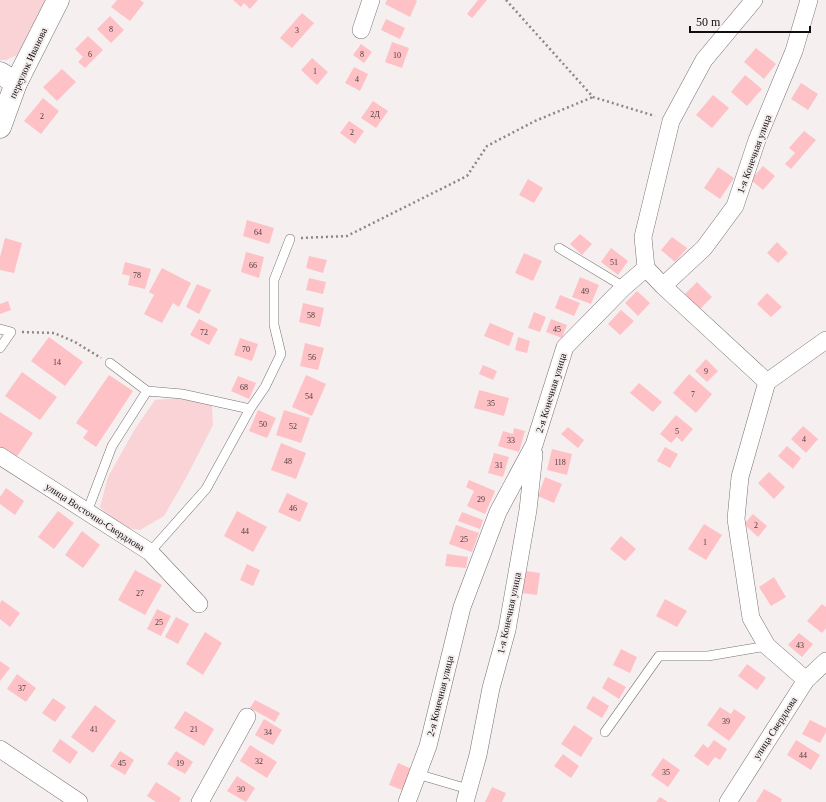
<svg xmlns="http://www.w3.org/2000/svg" width="826" height="802" viewBox="0 0 826 802" font-family="'Times New Roman',serif">
<style>
.green{fill:#f9d3d6}
.building{fill:#fec1c6}
.lines{fill:none;stroke-linecap:round;stroke-linejoin:round}
.service-casing{stroke:#787272;stroke-width:10}
.minor-casing{stroke:#787272;stroke-width:18}
.tertiary-casing{stroke:#787272;stroke-width:23}
.secondary-casing{stroke:#787272;stroke-width:23}
.path{stroke:#8c8788;stroke-width:2.5;stroke-dasharray:2 3;stroke-linecap:butt}
.service{stroke:#fff;stroke-width:9}
.minor{stroke:#fff;stroke-width:17}
.tertiary{stroke:#fff;stroke-width:22}
.secondary{stroke:#fff;stroke-width:22}
.labels{text-anchor:middle;dominant-baseline:central;stroke-width:4;stroke-linejoin:round;paint-order:stroke}
.number-label{font-size:8px;fill:#4c3b3c}
.street-label{font-size:10px;fill:#100e0e;stroke:#f6eff0}
</style>
<rect width="100%" height="100%" fill="#f6eff0"/>
<path class="green" d="M0 0H46L17 55 6 60H0Z
M191 397 212 406 213 425 187 476 164 516 140 530 121 527 100 507 108 477 135 429 155 400Z"/>
<path class="building" d="M117 0H140L144 3 130 21 111 7Z
M233 0H258L250 9 244 3 241 7Z
M387 0H415L417 1 410 17 385 4Z
M478 0H487L472 18 467 14Z
M302 13 314 23 292 48 280 38Z
M110 16 124 30 111 43 97 29Z
M386 19 405 28 400 39 381 30Z
M88 36 103 50 85 68 78 62 83 57 75 49Z
M392 42 409 48 402 68 385 62Z
M361 44 372 52 364 63 353 55Z
M756 48 776 64 764 79 744 62Z
M312 58 328 72 317 85 301 70Z
M354 67 368 74 360 91 345 83Z
M62 69 76 82 57 101 43 87Z
M745 75 762 89 747 106 731 92Z
M801 83 818 94 808 110 791 99Z
M713 95 729 108 712 128 696 115Z
M43 98 59 111 41 134 24 121Z
M373 101 388 111 376 128 361 118Z
M349 121 364 131 355 144 340 133Z
M804 131 816 140 791 169 785 164 795 153 789 148Z
M763 166 775 176 763 190 751 180Z
M718 167 734 178 720 199 704 188Z
M528 179 543 188 534 203 519 195Z
M247 220 274 228 269 244 243 236Z
M580 234 592 244 582 255 570 244Z
M672 237 687 248 675 262 661 250Z
M5 238 22 243 14 273 0 270V257Z
M777 242 788 253 778 263 767 253Z
M611 248 628 261 618 275 601 262Z
M246 252 264 257 259 278 241 272Z
M524 253 542 261 533 281 515 273Z
M309 256 327 260 323 273 306 268Z
M125 262 151 269 145 289 128 285 130 276 122 274Z
M162 268 191 283 179 307 173 303 162 323 144 314 154 295 149 292Z
M580 277 599 285 591 304 572 297Z
M309 278 326 282 323 294 306 290Z
M697 282 712 297 700 309 685 294Z
M197 284 211 290 199 314 186 307Z
M637 291 650 303 638 316 625 303Z
M767 293 782 307 771 317 757 304Z
M560 295 580 303 574 316 555 308Z
M8 301 11 310 0 314V304Z
M303 303 324 308 320 327 299 322Z
M621 310 634 321 620 335 608 324Z
M534 312 546 317 540 332 528 328Z
M199 319 218 329 209 345 190 335Z
M551 319 567 325 562 338 546 332Z
M490 323 514 333 509 346 484 336Z
M49 337 83 362 65 386 31 361Z
M518 337 530 341 527 353 515 350Z
M240 338 258 344 252 361 234 355Z
M305 343 324 348 318 370 300 366Z
M706 359 718 371 707 382 695 371Z
M483 365 497 371 493 380 479 374Z
M22 372 57 397 40 420 5 396Z
M689 374 712 394 696 413 673 393Z
M109 375 133 391 96 447 83 438 88 431 76 423Z
M306 375 326 384 312 416 292 407Z
M238 376 256 383 249 399 231 391Z
M639 383 662 402 653 412 630 393Z
M479 390 509 398 504 416 474 408Z
M258 410 276 418 267 438 249 431Z
M284 410 310 418 301 443 276 435Z
M0 412 33 433 16 458 0 447Z
M676 415 693 429 682 442 677 437 671 443 660 434Z
M803 426 818 439 806 453 791 439Z
M568 427 584 440 578 448 561 434Z
M514 428 525 431 519 452 498 446 503 431 513 434Z
M281 443 306 453 296 479 271 470Z
M787 446 801 458 793 469 778 456Z
M665 447 678 454 670 468 657 461Z
M552 449 572 454 567 475 547 470Z
M494 453 509 457 503 477 488 473Z
M769 472 785 487 774 499 758 483Z
M545 477 562 484 554 503 538 496Z
M469 480 495 491 485 514 467 506 474 491 466 487Z
M6 488 24 501 15 515 0 504V497Z
M287 493 308 503 300 522 278 512Z
M58 511 74 523 54 549 38 537Z
M237 511 267 527 253 552 224 536Z
M462 512 483 520 480 529 458 521Z
M753 514 767 526 758 537 744 524Z
M704 524 722 535 706 560 688 549Z
M456 525 479 533 472 552 449 544Z
M82 531 100 545 83 568 65 555Z
M621 536 636 549 625 561 610 549Z
M447 554 468 557 466 568 445 566Z
M247 564 260 570 253 586 240 580Z
M135 570 162 585 145 615 118 600Z
M526 571 540 573 537 595 522 593Z
M774 577 786 597 771 606 759 587Z
M665 599 687 611 677 627 656 616Z
M2 600 20 613 10 627 0 619V603Z
M822 604 826 607V628L822 633 807 621Z
M157 609 171 616 161 636 147 629Z
M176 617 189 624 178 644 165 637Z
M205 632 222 643 203 675 186 664Z
M799 633 813 644 802 657 788 645Z
M621 649 637 657 630 673 613 665Z
M0 661 10 668 0 681Z
M747 664 766 678 757 690 738 676Z
M17 674 36 688 26 702 7 689Z
M608 677 626 687 619 699 602 688Z
M593 696 609 706 602 718 586 708Z
M53 698 66 707 55 722 42 713Z
M255 700 280 713 275 722 250 708Z
M95 705 116 721 93 753 71 737Z
M720 707 731 714 734 709 746 717 729 741 707 725Z
M185 711 214 729 204 746 174 728Z
M264 719 282 730 273 745 255 735Z
M810 720 826 728V732L820 743 802 734Z
M574 725 593 738 581 757 561 744Z
M60 739 78 752 70 764 52 751Z
M714 740 727 749 720 760 715 757 708 766 694 756 703 744 708 748Z
M796 740 820 755 811 770 787 755Z
M250 745 277 762 267 778 240 761Z
M120 751 134 760 125 775 110 766Z
M176 751 193 762 185 774 167 764Z
M563 754 579 766 571 778 554 766Z
M663 758 680 770 668 787 651 775Z
M398 763 412 769 402 790 389 785Z
M237 776 255 788 246 802 227 791Z
M156 782 181 798 179 802H156L147 796Z
M492 787 506 793 502 802H485Z
M764 789 782 799 781 802H756Z
M660 797 668 802H656Z"/>
<g class="lines">
<g class="service-casing">
<path id="service" d="M559 248 624 287
M0 329 11 332 0 348
M110 363 147 391
M250 409 265 387 281 354 274 325V280L290 239
M87 512 112 446 147 391 182 394 250 409 206 489 150 552
M605 732 659 656H708L767 646
M417 774 468 789"/>
</g>
<g class="minor-casing">
<path id="minor" d="M361 30 371 0
M646 268 643 237 671 121 704 60 754 0
M646 268 663 286 767 382 826 340
M663 286 704 248 735 206 757 140 794 51 809 0
M767 382 740 477 736 519 751 618 767 646 806 680
M0 456 150 552 199 604
M0 749 79 802
M200 802 247 717
M407 802 428 746 462 607 498 512 534 445 565 347 624 287 646 268
M465 802 478 755 491 688 507 630 528 510 534 454
M728 802 806 680 826 661"/>
</g>
<g class="tertiary-casing">
<path id="tertiary" d="M0 73 16 83"/>
</g>
<g class="secondary-casing">
<path id="secondary" d="M0 127 16 83 58 0"/>
</g>
<path class="path" d="M506 0 593 97 655 116
M301 238 347 236 467 176 487 146 535 121 593 97
M22 332 54 333 75 342 101 358"/>
<use href="#service" class="service"/>
<use href="#minor" class="minor"/>
<use href="#tertiary" class="tertiary"/>
<use href="#secondary" class="secondary"/>
</g>
<g class="labels">
<g class="number-label">
<text x="111" y="29">8</text>
<text x="297" y="30">3</text>
<text x="90" y="54">6</text>
<text x="362" y="54">8</text>
<text x="397" y="55">10</text>
<text x="315" y="71">1</text>
<text x="357" y="79">4</text>
<text x="375" y="114">2Д</text>
<text x="42" y="116">2</text>
<text x="352" y="132">2</text>
<text x="258" y="232">64</text>
<text x="614" y="262">51</text>
<text x="253" y="265">66</text>
<text x="137" y="275">78</text>
<text x="585" y="291">49</text>
<text x="311" y="315">58</text>
<text x="557" y="329">45</text>
<text x="204" y="332">72</text>
<text x="246" y="349">70</text>
<text x="312" y="357">56</text>
<text x="57" y="362">14</text>
<text x="706" y="371">9</text>
<text x="244" y="387">68</text>
<text x="693" y="394">7</text>
<text x="309" y="396">54</text>
<text x="491" y="403">35</text>
<text x="263" y="424">50</text>
<text x="293" y="426">52</text>
<text x="677" y="431">5</text>
<text x="804" y="439">4</text>
<text x="511" y="440">33</text>
<text x="288" y="461">48</text>
<text x="560" y="462">118</text>
<text x="499" y="465">31</text>
<text x="481" y="499">29</text>
<text x="293" y="508">46</text>
<text x="756" y="525">2</text>
<text x="245" y="531">44</text>
<text x="464" y="539">25</text>
<text x="705" y="542">1</text>
<text x="140" y="593">27</text>
<text x="159" y="622">25</text>
<text x="800" y="645">43</text>
<text x="22" y="688">37</text>
<text x="726" y="721">39</text>
<text x="94" y="729">41</text>
<text x="194" y="729">21</text>
<text x="268" y="732">34</text>
<text x="803" y="755">44</text>
<text x="259" y="761">32</text>
<text x="122" y="763">45</text>
<text x="180" y="763">19</text>
<text x="666" y="772">35</text>
<text x="241" y="789">30</text>
</g>
<g class="street-label">
<text transform="translate(28 63) rotate(-65)">переулок Иванова</text>
<text transform="translate(754 154) rotate(-70)">1-я Конечная улица</text>
<text transform="translate(551 393) rotate(-73)">2-я Конечная улица</text>
<text transform="translate(95 517) rotate(33)">улица Восточно-Свердлова</text>
<text transform="translate(509 613) rotate(-78)">1-я Конечная улица</text>
<text transform="translate(440 696) rotate(-76)">2-я Конечная улица</text>
<text transform="translate(775 728) rotate(-57)">улица Свердлова</text>
</g>
</g>
<path d="M690 26v6h120v-6" fill="none" stroke="#100e0e" stroke-width="2"/>
<text x="696" y="26" font-size="12" fill="#100e0e" stroke="#f6eff0" stroke-width="3" paint-order="stroke">50 m</text>
</svg>
